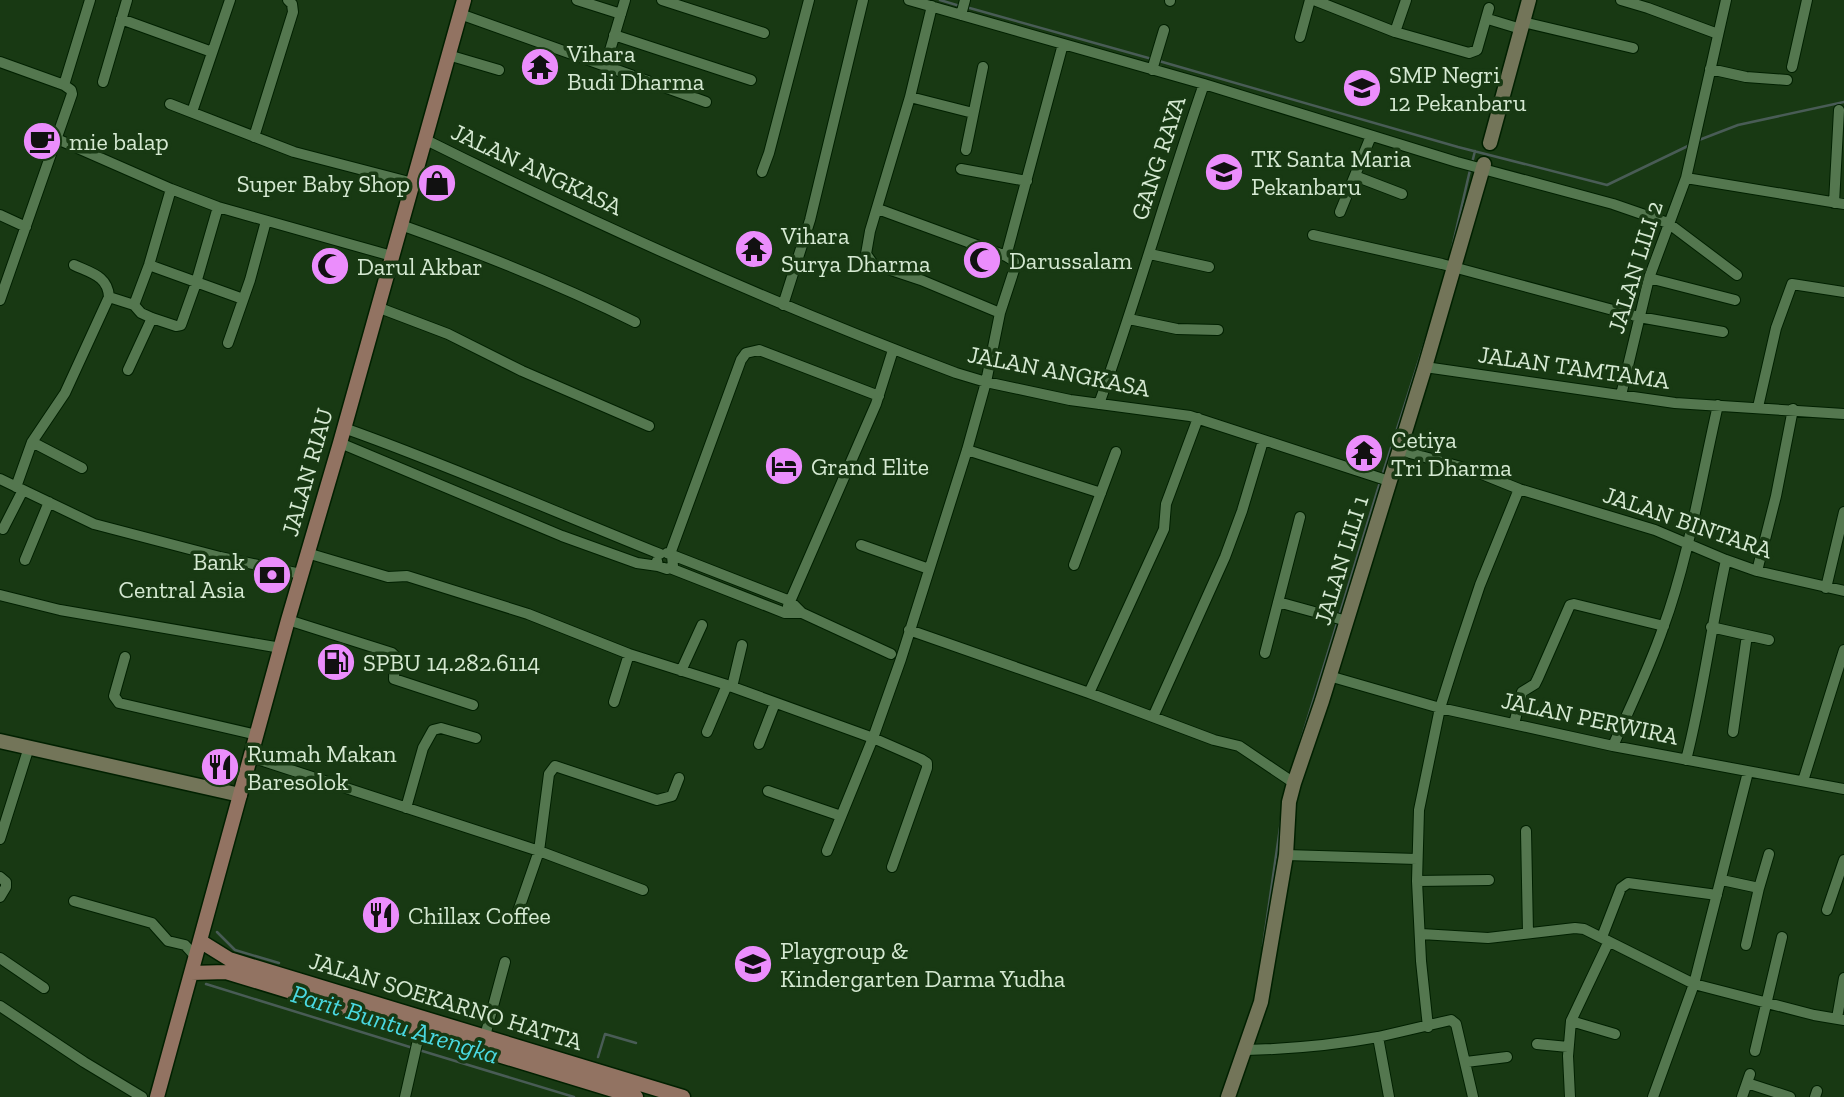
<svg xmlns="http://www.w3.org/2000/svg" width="1844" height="1097" viewBox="0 0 1844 1097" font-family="'Zilla Slab',serif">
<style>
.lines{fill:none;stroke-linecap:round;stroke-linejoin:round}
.stream{stroke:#495c56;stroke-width:2.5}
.street-casing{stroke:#002000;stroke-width:12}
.secondary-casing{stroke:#002000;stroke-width:17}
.primary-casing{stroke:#002000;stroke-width:17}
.street{stroke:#54774f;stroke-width:10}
.secondary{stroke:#737559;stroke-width:14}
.primary{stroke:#927362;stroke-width:14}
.labels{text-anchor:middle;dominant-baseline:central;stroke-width:7;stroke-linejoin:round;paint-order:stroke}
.poi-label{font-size:24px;fill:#d5e9d2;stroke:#183913;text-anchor:start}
.street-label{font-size:24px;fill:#d5e9d2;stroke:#183913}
.water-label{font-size:26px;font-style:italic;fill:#4ad9e2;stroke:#183913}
</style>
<rect width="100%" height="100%" fill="#183913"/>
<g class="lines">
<path class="stream" d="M940 0 960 6
M966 7 1152 59
M1159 61 1458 147 1607 185 1690 145
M1699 140 1738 125 1844 102
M1472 163 1475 151
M1452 248 1470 170
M1382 476 1429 329
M1339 616 1380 482
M1297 753 1337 623
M217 932 235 950 279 963
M1263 946 1282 814
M206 984 413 1048
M419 1050 574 1097
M598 1057 605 1034 636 1043"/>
<g class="street-casing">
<path id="street" d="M577 0 621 14
M662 0 764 33
M909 0 1204 84 1457 162 1613 204 1668 223 1737 275
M1314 0 1395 32 1406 0
M1621 0 1648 8 1718 34
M1170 1V0
M932 6 910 97 870 231 866 254 873 264 921 280 1000 313
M460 14 706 102
M961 15 965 0
M121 19 212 52
M1488 19 1521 29
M1523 22 1633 48
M1395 32 1469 53 1477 50 1489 8
M614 35 751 80
M1300 37 1310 0
M448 55 499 70
M0 62 64 85 71 90 72 94 0 300
M605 67 625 0
M1792 67 1807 0
M1710 69 1746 77 1787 80
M1152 70 1164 30
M103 82 127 0
M64 85 90 0
M910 97 973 113
M170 104 294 152 413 183
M192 112 230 0
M254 137 293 12 292 4 288 0
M57 139 171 189 218 207 392 256
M424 139C597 225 775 305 956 373L986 382 1070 400 1190 416 1389 481
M966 150 983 67
M961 169 1027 181
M762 172 769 153 809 0
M1355 176 1402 194
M1686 178 1844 204
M1834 203 1839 110
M1340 212 1371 136
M0 215 26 227
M401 225C480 253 559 284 635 322
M1313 235 1442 264 1639 317 1723 332
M1150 254 1209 267
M1006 256 1063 44
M74 265C91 273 108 276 109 297
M149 265 243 299
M1649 278 1735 300
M109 297 134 305 141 313 152 318 176 326 181 325 196 283 218 207
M134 305 149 265 171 189
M783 305 810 220 863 0
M377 307 448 334 522 371 649 426
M1129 319 1177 329 1218 330
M228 343 250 280 266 221
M1425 367 1675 403 1844 414
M128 370 152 318
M1621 395 1649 278 1686 178 1726 0
M1099 404C1137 298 1167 190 1204 84
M1758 407 1776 328 1792 284 1844 292
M344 428C451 466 555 512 660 554
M32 442 82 468
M340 443 562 536 637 563 658 566
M967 450 1101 493
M1399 450 1472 470 1519 489 1655 530 1726 560 1757 571 1844 591
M0 479 94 524 220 557 301 574
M16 487 32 442 65 393 109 297
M3 529 23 490
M861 545 929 569
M307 553 388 577 407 576 528 614 629 654 727 685 873 738 921 759 927 763V768L892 867
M667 553 790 601 802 613H785L670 568
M670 554 741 360 746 353 759 350 879 396
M25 560 49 502
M657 561 658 566 667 569 673 566 672 556
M1074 565 1116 452
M1757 571 1776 496 1793 409
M1826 588 1844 512
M0 595 60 610 281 648
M1278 602 1347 621
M788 606 876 404 893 350
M802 613 891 654
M288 620 392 653 395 656 394 679 473 705
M1711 627 1769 640
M909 630 1089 693 1214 740 1239 746 1294 783
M1265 653 1300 517
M125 657 114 696 119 703 257 735
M681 671 702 625
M1329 676 1440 708 1613 746 1844 789
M732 687 742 645
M1089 693 1164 529 1166 504 1198 418
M614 702 629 654
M1153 717 1225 557 1242 511 1263 441
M1514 724 1522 692 1535 684 1538 678 1570 605 1574 604 1664 626
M707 732 727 685
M1733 732 1747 635
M759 744 775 703
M1613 746C1630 707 1649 669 1663 628 1689 557 1701 479 1718 405
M251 757 539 851 643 890
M1686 760C1703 694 1711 627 1726 560
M1803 781 1844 650
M768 791 841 816
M406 808 423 748 433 730 441 728 476 738
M1526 831 1528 933
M0 839 29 747
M827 851 873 738 901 659 967 450 986 382 1000 313 1015 267 1014 261 1006 256 878 209
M1286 855 1417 859
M0 877 6 882V887L0 897
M1722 880 1759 888
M1417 881 1489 880
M74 901 152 923 168 941 185 945 195 956
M1827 910 1844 860
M515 920 539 851 549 774 555 766 657 800 672 796 679 778
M1421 934 1488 938 1575 928 1584 929 1694 984 1814 1015 1844 1020
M1602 937 1621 888 1628 883 1717 895
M1746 945 1759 888 1769 854
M0 958 44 988
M0 1006 84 1062 142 1097
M1837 1018 1844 978
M1571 1021 1615 1034
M1428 1027 1421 961 1417 881 1419 810 1440 708 1458 651 1480 585 1519 489
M485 1036 505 962
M1537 1044 1568 1047
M1246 1050C1290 1049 1334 1045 1378 1037
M1755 1051 1782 937
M1466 1062 1507 1057
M1747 1083 1790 1097
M405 1097 417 1044 423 1033
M1389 1097 1378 1037 1451 1020 1456 1024 1473 1097
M1570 1097 1568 1056 1571 1021 1608 943
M1653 1097 1694 984 1748 772
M1742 1097 1750 1074
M1815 1097 1817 1091"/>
</g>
<g class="secondary-casing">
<path id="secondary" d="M1490 143 1529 0
M0 741 240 795
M1228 1097 1261 1002 1286 855 1289 802 1294 783 1322 701 1425 367 1484 164"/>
</g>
<g class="primary-casing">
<path id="primary" d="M200 941 229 959 683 1097
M191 973 226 972 636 1097
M157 1097 288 620 340 443 464 0"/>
</g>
<use href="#street" class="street"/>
<use href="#secondary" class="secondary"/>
<use href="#primary" class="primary"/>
</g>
<defs>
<g id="temple-disc" transform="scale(2.0125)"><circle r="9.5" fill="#eb8dfc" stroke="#183913"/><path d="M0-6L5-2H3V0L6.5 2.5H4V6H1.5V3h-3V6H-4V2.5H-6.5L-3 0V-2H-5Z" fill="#111"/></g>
<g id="school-disc" transform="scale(2.0125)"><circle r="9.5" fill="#eb8dfc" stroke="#183913"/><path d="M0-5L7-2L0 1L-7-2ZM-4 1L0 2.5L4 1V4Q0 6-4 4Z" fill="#111"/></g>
<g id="cafe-disc" transform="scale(2.0125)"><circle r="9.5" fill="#eb8dfc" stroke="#183913"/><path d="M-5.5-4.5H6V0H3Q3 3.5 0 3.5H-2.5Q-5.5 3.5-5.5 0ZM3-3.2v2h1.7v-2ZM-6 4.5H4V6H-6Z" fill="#111"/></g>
<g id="shop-disc" transform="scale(2.0125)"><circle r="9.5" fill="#eb8dfc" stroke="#183913"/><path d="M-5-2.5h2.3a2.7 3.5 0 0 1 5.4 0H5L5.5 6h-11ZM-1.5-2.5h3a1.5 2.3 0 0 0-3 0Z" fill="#111"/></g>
<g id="mosque-disc" transform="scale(2.0125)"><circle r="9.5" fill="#eb8dfc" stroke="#183913"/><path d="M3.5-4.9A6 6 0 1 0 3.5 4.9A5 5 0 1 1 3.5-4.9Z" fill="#111"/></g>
<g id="hotel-disc" transform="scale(2.0125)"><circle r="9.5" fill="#eb8dfc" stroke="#183913"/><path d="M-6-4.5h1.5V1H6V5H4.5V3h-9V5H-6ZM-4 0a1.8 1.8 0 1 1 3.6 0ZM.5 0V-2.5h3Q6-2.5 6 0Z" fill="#111"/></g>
<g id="bank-disc" transform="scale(2.0125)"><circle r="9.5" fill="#eb8dfc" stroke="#183913"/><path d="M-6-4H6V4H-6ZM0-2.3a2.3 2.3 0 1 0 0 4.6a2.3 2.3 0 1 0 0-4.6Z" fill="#111"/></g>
<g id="fuel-disc" transform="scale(2.0125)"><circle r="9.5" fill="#eb8dfc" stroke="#183913"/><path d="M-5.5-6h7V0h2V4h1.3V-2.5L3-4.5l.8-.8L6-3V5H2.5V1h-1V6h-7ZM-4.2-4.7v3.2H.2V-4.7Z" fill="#111"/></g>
<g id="restaurant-disc" transform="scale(2.0125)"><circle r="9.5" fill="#eb8dfc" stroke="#183913"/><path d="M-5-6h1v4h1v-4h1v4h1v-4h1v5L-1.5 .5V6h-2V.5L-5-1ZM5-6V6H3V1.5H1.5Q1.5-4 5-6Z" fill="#111"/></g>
</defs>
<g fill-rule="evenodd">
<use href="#temple-disc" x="540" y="67"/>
<use href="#school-disc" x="1362" y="88"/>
<use href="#cafe-disc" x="42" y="141"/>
<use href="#school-disc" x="1224" y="172"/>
<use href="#shop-disc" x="437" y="183"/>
<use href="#temple-disc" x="754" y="249"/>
<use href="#mosque-disc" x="982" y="260"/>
<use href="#mosque-disc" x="330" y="266"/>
<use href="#temple-disc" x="1364" y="453"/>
<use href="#hotel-disc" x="784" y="466"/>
<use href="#bank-disc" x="272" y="575"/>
<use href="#fuel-disc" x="336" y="662"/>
<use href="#restaurant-disc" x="220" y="767"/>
<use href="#restaurant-disc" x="381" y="915"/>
<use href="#school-disc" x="753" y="964"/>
</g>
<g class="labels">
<g class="poi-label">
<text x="567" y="53">Vihara<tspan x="567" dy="28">Budi Dharma</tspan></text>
<text x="1389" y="74">SMP Negri<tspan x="1389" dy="28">12 Pekanbaru</tspan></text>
<text x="69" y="141">mie balap</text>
<text x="1251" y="158">TK Santa Maria<tspan x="1251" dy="28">Pekanbaru</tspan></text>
<text x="410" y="183" text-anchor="end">Super Baby Shop</text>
<text x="781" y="235">Vihara<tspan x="781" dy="28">Surya Dharma</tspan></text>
<text x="1009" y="260">Darussalam</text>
<text x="357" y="266">Darul Akbar</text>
<text x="1391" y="439">Cetiya<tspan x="1391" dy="28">Tri Dharma</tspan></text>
<text x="811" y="466">Grand Elite</text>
<text x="245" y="561" text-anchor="end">Bank<tspan x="245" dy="28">Central Asia</tspan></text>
<text x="363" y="662">SPBU 14.282.6114</text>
<text x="247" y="753">Rumah Makan<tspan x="247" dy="28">Baresolok</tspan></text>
<text x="408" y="915">Chillax Coffee</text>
<text x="780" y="950">Playgroup &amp;<tspan x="780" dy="28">Kindergarten Darma Yudha</tspan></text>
</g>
<g class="street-label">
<text transform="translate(1158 158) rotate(-72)">GANG RAYA</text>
<text transform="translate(537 169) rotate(25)">JALAN ANGKASA</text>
<text transform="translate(1635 267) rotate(-73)">JALAN LILI 2</text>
<text transform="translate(1574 367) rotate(8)">JALAN TAMTAMA</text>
<text transform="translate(1059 371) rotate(11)">JALAN ANGKASA</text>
<text transform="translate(307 472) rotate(-74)">JALAN RIAU</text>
<text transform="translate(1688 522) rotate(19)">JALAN BINTARA</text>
<text transform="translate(1341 560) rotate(-73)">JALAN LILI 1</text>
<text transform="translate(1590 718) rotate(12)">JALAN PERWIRA</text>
<text transform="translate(446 1001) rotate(17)">JALAN SOEKARNO HATTA</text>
</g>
<g class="water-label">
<text transform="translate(395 1024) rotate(17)">Parit Buntu Arengka</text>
</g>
</g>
</svg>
